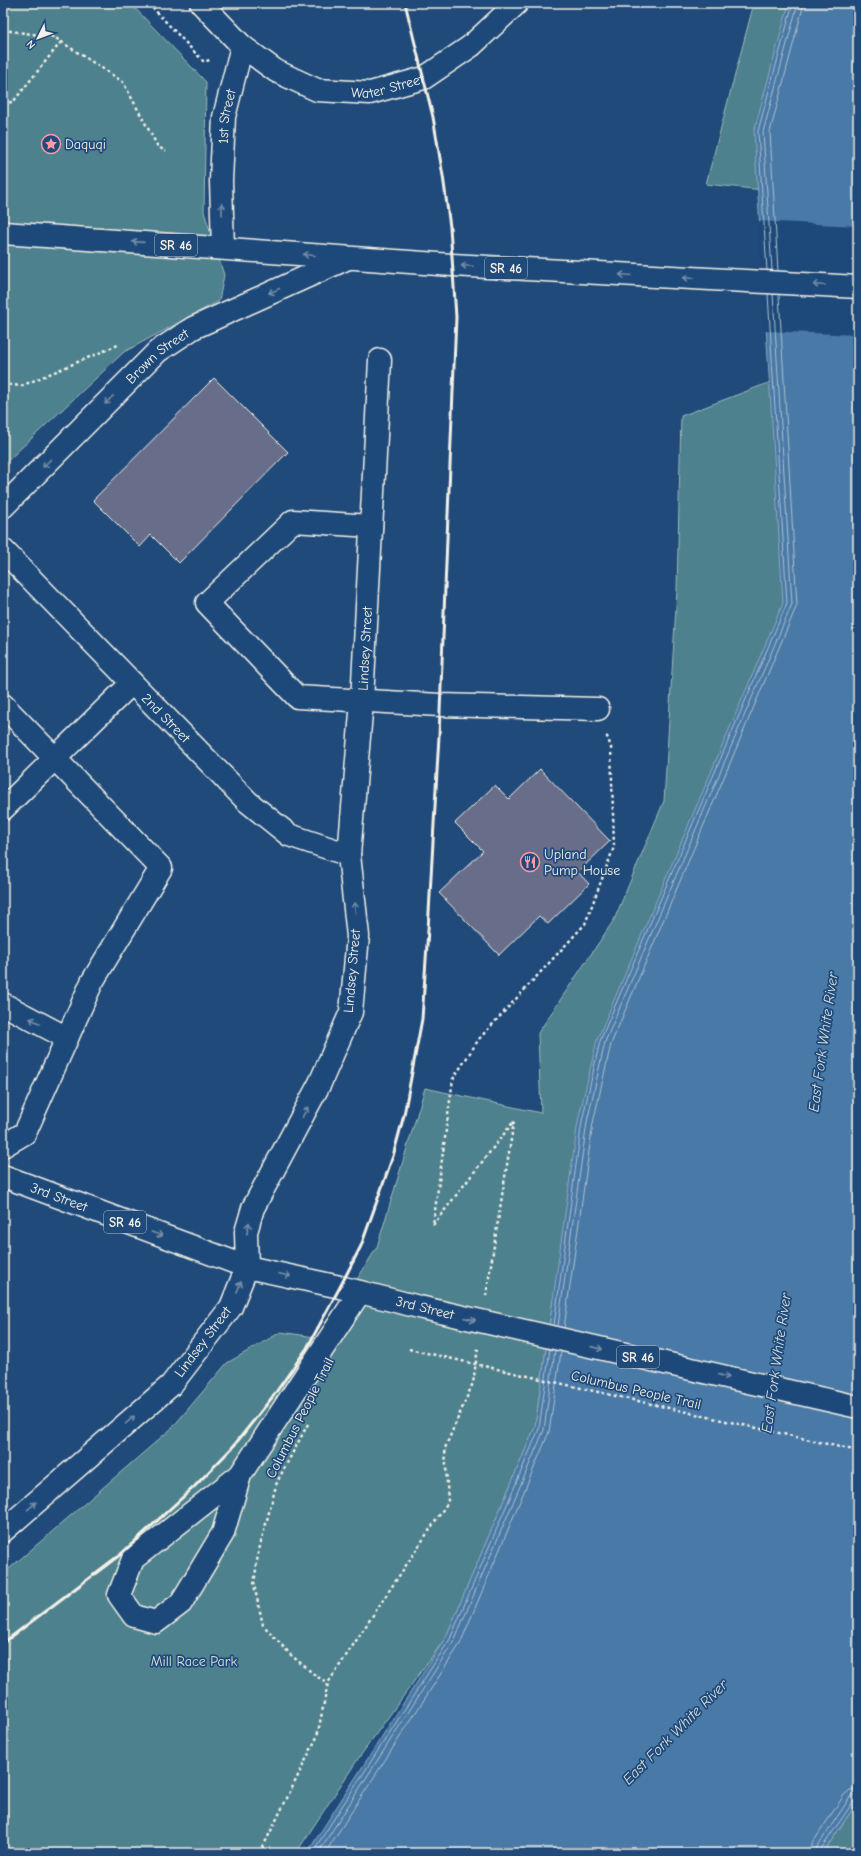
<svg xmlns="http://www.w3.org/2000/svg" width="861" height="1856" viewBox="0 0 861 1856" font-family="'Comic Neue',sans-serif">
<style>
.green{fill:#4e818d;stroke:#a1b9ba}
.water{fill:#4a79a6;stroke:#8ea9c0}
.pier{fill:#1f4a7a}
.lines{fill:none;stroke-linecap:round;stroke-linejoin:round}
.shore{stroke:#b0c1ce;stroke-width:1}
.building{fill:#676e8a;stroke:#f4f1e8}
.minor-casing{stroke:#f4f1e8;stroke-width:25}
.major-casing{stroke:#f4f1e8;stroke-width:25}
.highway-casing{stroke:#f4f1e8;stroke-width:25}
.path{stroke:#f4f1e8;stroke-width:2.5;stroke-dasharray:3 3;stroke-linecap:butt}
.minor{stroke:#1f4a7a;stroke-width:22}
.major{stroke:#1f4a7a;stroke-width:22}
.highway{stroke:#1f4a7a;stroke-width:22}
.rail{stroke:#f4f1e8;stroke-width:3}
.highway-bridge-casing{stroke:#f4f1e8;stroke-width:25;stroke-linecap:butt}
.path-bridge{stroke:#f4f1e8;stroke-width:2.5;stroke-dasharray:3 3;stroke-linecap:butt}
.highway-bridge{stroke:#1f4a7a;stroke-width:22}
.oneway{stroke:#748da6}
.labels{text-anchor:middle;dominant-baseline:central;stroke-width:3.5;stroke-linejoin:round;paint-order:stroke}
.shield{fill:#1f4a7a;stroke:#b4bfc7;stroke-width:1}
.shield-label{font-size:13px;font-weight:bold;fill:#f4f1e8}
.street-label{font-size:14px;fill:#f4f1e8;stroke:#1f4a7a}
.poi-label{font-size:14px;fill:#f4f1e8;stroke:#1f4a7a;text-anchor:start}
.park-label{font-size:14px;fill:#dbe0da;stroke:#1f4a7a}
.water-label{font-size:15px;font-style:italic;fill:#dadfde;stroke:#1f4a7a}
</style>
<rect width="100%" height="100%" fill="#1f4a7a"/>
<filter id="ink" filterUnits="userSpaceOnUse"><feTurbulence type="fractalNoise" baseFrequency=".025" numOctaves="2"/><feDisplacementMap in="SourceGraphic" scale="8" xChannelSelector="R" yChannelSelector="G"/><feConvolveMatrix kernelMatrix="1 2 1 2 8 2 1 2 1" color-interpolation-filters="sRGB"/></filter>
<g filter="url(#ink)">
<path class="green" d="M3 3H130L206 82 204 212 224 275 219 301 124 352 3 465Z
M754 3H858V200L706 184Z
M800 371 858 1371 553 1299 535 1427 446 1637 358 1759 296 1853H3V1574L172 1428 227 1363 281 1332 321 1338 377 1247 425 1088 541 1113 538 1033 614 920 664 801 677 591 681 416Z
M858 1801V1853H823Z"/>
<path class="water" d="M789 3H858V1801L823 1853H307L446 1637 535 1427 578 1121 597 1040 783 603 754 131Z"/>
<path class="pier" d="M758 221 858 226V335L764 331Z"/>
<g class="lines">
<path class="shore" d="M767 270 758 131 793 3
M772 270 763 132 798 3
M778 271 770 132 804 3
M554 1325 582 1121 600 1041 787 603 768 294
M558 1326 587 1122 605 1042 792 604 773 294
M564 1328 593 1123 611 1044 797 605 779 295
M312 1853 450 1639 539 1429 550 1349
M318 1853 454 1641 544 1430 555 1350
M325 1853 460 1644 549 1432 561 1352
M809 1853 812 1844 844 1795 850 1790 858 1789
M815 1853 817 1847 849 1799 853 1795H858
M820 1853 821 1849 853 1802 858 1800"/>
</g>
<path class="building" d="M214 378 288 452 179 563 151 535 140 547 93 500Z
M540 769 610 841 578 872 589 884 548 924 539 916 499 955 439 893 483 851 455 823 495 785 509 799Z"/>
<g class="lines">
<g class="minor-casing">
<g id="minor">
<path id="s1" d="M201 3 242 46 276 71 317 90 370 93 424 78 471 46 517 3"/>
<path id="s2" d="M223 248 221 181 224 117 242 46"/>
<path d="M371 526 293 521 207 603 297 697 440 705 598 709"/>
<path d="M3 705 161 868 92 982 25 1133 3 1146"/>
<path d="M3 809 132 683"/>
<path id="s3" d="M349 855 362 701 380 360"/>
<path d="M3 1004 67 1038"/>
<path d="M240 1475 223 1533 181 1603 156 1622 134 1616 119 1595 133 1559 240 1475 360 1292"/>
</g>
</g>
<g class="major-casing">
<g id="major">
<path id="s4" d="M3 507 158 351 193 328 348 258"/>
<path id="s5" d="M3 550 248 802 289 835 349 855 358 936 351 1012 320 1083 253 1208 246 1232 247 1267 231 1307 171 1385 3 1531"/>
</g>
</g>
<g class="highway-casing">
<g id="highway">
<path d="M3 233 452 265 858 287"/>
<path id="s6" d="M3 1176 247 1267 340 1287 419 1307"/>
</g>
</g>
<path class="path" d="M148 3 204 62 212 59
M3 30 54 37 123 82 158 147 166 151
M3 103 13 102 61 42
M3 384 21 386 118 345
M486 1296 514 1121 433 1225 453 1079 479 1039 585 924 614 847 611 747 606 734
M308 1424 277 1482 258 1554 254 1585 263 1625 292 1656 316 1676 328 1683
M260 1853 317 1737 328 1683 448 1502 445 1448 473 1383 478 1348"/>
<use href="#minor" class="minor"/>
<use href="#major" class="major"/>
<use href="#highway" class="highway"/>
<path class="rail" d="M3 1643 121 1554 195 1486 232 1448 274 1395 307 1348 340 1287 361 1246 393 1156 404 1115 422 1019 428 930 439 736 456 317 450 227 443 176 433 117 405 3"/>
<g class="highway-bridge-casing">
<path id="highway-bridge" d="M419 1307 858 1407"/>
</g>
<path class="path-bridge" d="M409 1349 858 1451"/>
<use href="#highway-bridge" class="highway-bridge"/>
</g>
<defs><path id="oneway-shaft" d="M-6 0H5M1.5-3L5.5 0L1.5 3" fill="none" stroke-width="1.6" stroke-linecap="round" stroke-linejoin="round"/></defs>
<g class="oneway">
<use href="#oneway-shaft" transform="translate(222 209) rotate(-91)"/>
<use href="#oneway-shaft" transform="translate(138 242) rotate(-176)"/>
<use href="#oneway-shaft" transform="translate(309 255) rotate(-175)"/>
<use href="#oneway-shaft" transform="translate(467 266) rotate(-177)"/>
<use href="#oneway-shaft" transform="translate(625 275) rotate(-177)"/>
<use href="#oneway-shaft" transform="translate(689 278) rotate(-177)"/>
<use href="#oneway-shaft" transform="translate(819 285) rotate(-177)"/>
<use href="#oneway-shaft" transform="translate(274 291) rotate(156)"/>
<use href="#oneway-shaft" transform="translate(109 400) rotate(135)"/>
<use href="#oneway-shaft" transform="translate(47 463) rotate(135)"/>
<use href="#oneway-shaft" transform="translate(355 908) rotate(-96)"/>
<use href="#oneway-shaft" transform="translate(35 1021) rotate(-152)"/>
<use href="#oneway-shaft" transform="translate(305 1112) rotate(-62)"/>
<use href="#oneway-shaft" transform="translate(248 1228) rotate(-78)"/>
<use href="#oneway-shaft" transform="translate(157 1234) rotate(20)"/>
<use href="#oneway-shaft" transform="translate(285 1275) rotate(12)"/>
<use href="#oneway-shaft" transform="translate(239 1287) rotate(-68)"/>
<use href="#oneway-shaft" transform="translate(470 1319) rotate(13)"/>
<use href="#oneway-shaft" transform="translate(597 1348) rotate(13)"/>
<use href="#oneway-shaft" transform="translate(724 1376) rotate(13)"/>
<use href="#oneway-shaft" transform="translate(130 1420) rotate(-41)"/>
<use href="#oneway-shaft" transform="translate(32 1506) rotate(-41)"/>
</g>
</g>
<defs>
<g id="sight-ring" transform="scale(1)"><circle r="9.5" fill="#1f4a7a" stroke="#ff9aa2" stroke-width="1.5"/><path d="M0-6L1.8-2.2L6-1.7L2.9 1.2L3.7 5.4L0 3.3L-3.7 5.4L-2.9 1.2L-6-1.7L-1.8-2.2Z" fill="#ff9aa2"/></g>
<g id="restaurant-ring" transform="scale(1)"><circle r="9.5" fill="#1f4a7a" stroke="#ff9aa2" stroke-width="1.5"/><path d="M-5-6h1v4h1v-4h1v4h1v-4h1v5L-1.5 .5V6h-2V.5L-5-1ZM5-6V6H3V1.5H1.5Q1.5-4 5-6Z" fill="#ff9aa2"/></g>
</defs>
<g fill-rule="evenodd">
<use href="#sight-ring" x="51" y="144"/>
<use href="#restaurant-ring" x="530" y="862"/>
</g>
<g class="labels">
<g class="shield">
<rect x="155" y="234" width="42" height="22" rx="3"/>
<rect x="485" y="257" width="42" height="22" rx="3"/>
<rect x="104" y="1211" width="42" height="22" rx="3"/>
<rect x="617" y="1346" width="42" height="22" rx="3"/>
</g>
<g class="shield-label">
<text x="176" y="245">SR 46</text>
<text x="506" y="268">SR 46</text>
<text x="125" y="1222">SR 46</text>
<text x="638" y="1357">SR 46</text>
</g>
<g class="street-label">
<text stroke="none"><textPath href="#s1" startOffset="218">Water Street</textPath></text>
<text stroke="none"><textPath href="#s2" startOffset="132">1st Street</textPath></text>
<text stroke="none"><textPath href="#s4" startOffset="216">Brown Street</textPath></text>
<text stroke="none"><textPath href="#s3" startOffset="207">Lindsey Street</textPath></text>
<text stroke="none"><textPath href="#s5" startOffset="234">2nd Street</textPath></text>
<text transform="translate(352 971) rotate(-85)">Lindsey Street</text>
<text stroke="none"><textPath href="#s6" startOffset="60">3rd Street</textPath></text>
<text transform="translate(425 1308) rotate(14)">3rd Street</text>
<text transform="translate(203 1342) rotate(-53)">Lindsey Street</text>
<text transform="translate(636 1390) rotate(13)">Columbus People Trail</text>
<text transform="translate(300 1418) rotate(-63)">Columbus People Trail</text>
</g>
<g class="poi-label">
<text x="65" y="144">Daquqi</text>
<text x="544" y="854">Upland<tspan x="544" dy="16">Pump House</tspan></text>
</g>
<g class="park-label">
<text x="194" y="1661">Mill Race Park</text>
</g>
<g class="water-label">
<text transform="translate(823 1042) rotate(-82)">East Fork White River</text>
<text transform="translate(776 1363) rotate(-82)">East Fork White River</text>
<text transform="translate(675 1732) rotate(-45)">East Fork White River</text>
</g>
</g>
<rect width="861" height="1856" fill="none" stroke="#1f4a7a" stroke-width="16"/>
<rect x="8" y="8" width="845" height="1840" fill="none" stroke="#f4f1e8" stroke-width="1.5" filter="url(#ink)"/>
<g transform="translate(38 38) rotate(228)" stroke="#1f4a7a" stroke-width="3" paint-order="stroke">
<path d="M0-3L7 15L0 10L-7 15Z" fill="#f4f1e8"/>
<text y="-6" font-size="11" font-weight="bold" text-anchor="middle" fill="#f4f1e8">N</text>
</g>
</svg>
